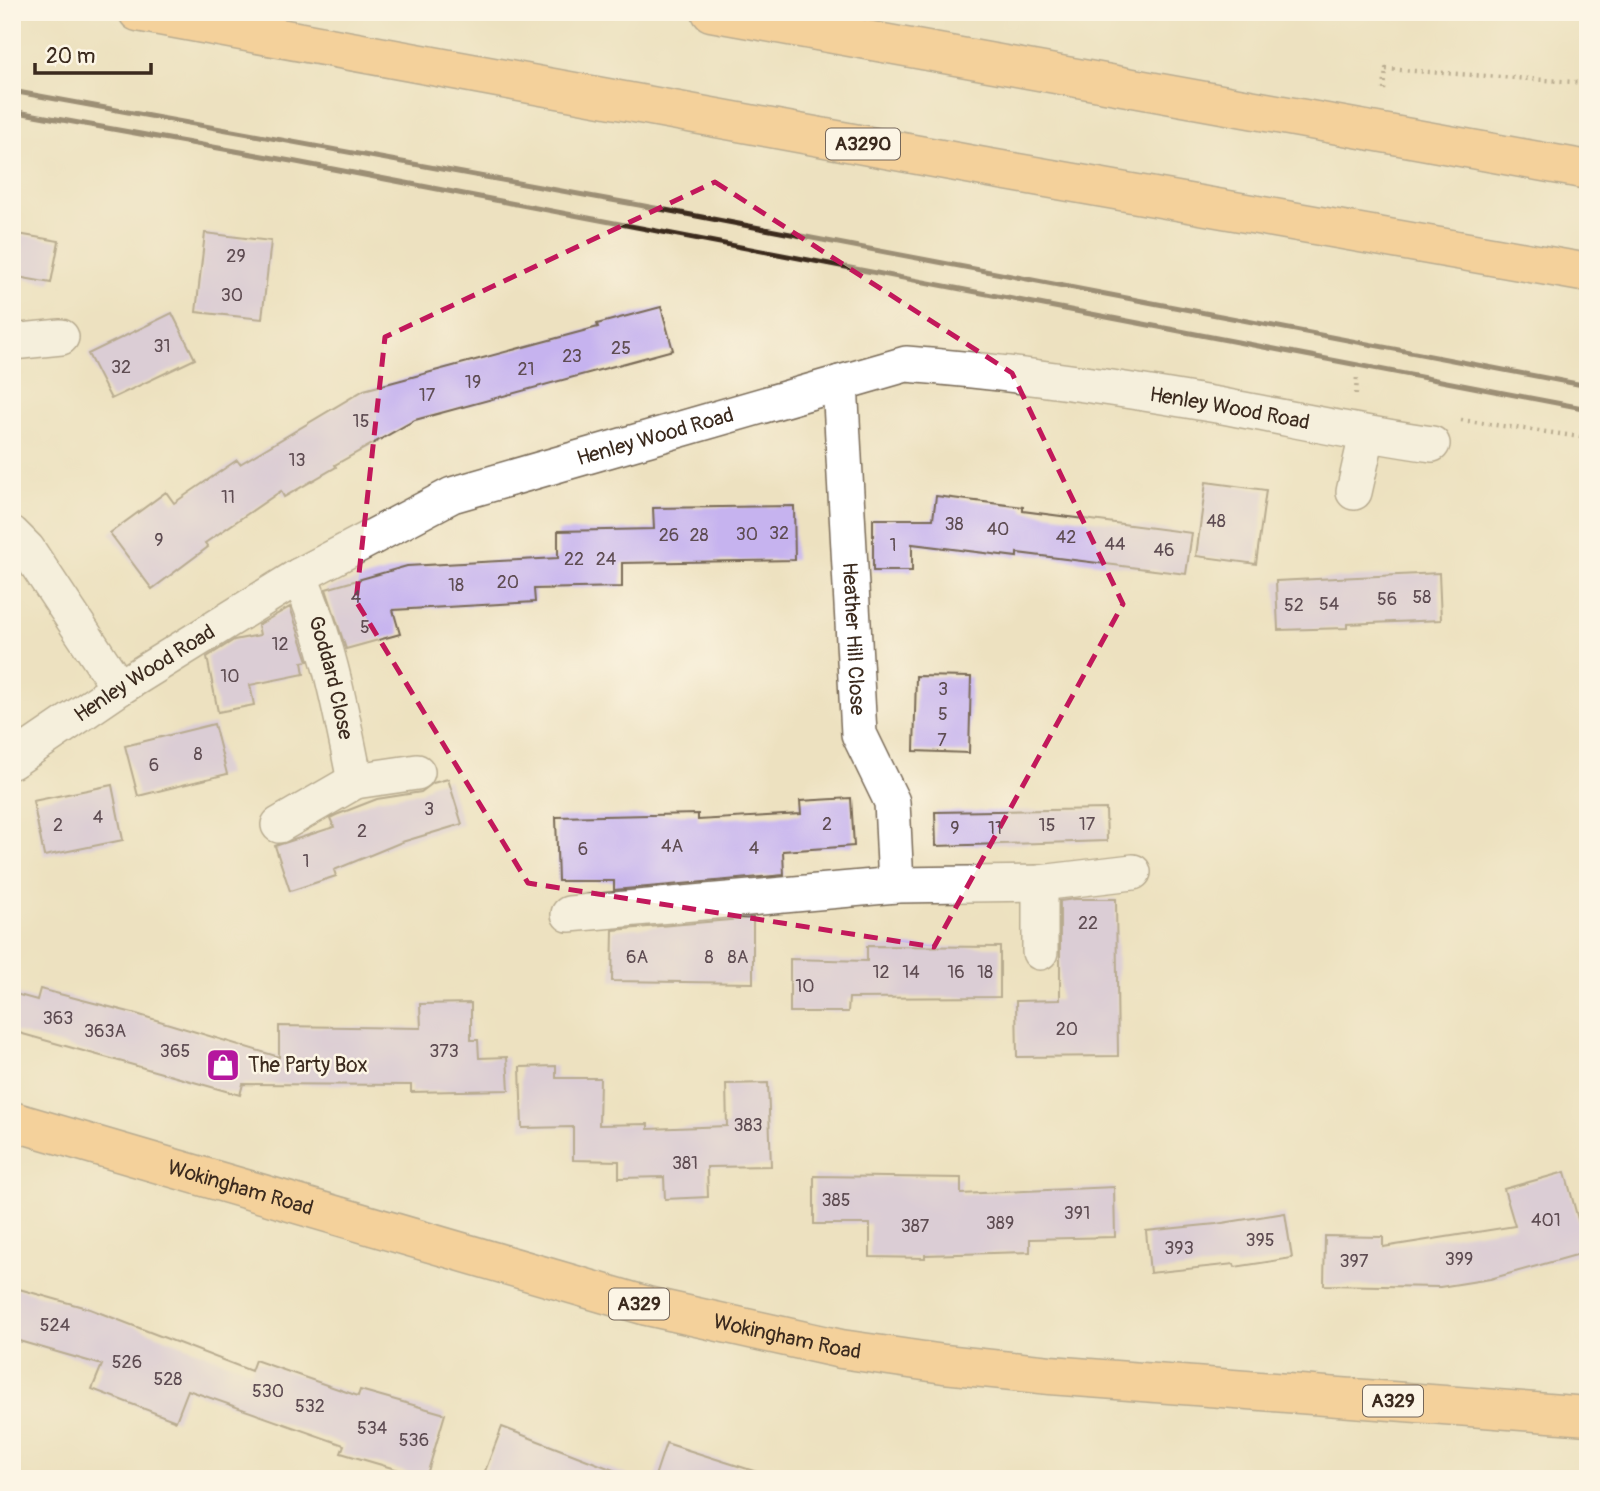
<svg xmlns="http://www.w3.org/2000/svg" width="1600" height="1491" viewBox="0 0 1600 1491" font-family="Pangolin,sans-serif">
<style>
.building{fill:#c6b3ef}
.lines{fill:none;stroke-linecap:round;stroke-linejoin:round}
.street-casing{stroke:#796a57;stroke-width:38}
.primary-casing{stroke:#796a57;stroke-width:41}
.path{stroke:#796a57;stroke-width:4.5;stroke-dasharray:2 5;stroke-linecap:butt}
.street{stroke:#fff;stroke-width:35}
.primary{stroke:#fdbc70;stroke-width:38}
.rail{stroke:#3b2a1e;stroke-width:5}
.marked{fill:none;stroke:#c2185b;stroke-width:5;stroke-dasharray:14 9;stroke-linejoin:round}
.labels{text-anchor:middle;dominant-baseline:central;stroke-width:5;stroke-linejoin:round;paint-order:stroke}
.number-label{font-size:18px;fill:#5e4c52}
.shield{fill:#fcf5e5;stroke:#75675a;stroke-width:2}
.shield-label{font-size:19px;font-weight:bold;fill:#3b2a1e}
.street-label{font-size:21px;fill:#3b2a1e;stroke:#fcf5e5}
.poi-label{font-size:21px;fill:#3b2a1e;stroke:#fcf5e5;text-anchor:start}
</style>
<rect width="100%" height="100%" fill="#fcf5e5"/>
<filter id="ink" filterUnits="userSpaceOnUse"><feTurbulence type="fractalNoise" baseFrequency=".0143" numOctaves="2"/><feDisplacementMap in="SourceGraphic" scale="14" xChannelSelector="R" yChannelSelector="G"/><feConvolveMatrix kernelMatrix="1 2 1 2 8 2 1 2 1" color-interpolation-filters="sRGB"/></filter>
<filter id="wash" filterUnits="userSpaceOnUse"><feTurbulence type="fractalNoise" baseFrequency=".00686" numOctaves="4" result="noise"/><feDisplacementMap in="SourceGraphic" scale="28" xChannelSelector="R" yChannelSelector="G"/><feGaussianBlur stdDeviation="1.57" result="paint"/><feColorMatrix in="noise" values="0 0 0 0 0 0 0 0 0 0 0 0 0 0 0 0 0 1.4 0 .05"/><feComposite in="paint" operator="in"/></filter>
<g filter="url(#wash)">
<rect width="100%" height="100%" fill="#ede1c0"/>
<g id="blocks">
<path class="building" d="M12 233 59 241 51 283 12 276Z
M205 233 271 241 262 319 196 312Z
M661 307 673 350 415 420 335 465 336 467 284 497 281 491 205 543 208 547 152 589 110 533 166 492 174 503 237 460 240 464 364 390 598 327 597 324Z
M172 313 195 359 111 399 88 354Z
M1206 482 1266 490 1256 564 1196 556Z
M936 496 1023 507V511L1192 533 1186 574 1017 553V557L912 544V571H873V519H933Z
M794 506 795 560 622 563V587L534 589 535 602 393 610 400 634 346 649 326 589 407 566 558 558V531L654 529 653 508Z
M1439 573 1441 620 1347 624V628L1278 630 1276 581Z
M290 607 308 661 302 662 304 674 250 685 254 705 218 712 207 657 234 640 260 635 258 625Z
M916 676 971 677 969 753 914 751Z
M214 724 227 774 138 796 125 746Z
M448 779 462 824 402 842 334 870 336 876 290 891 275 846 334 827 330 818 336 815 377 799 421 792 433 783Z
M112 785 123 840 44 856 33 801Z
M851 798 854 846 783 851 784 875 614 890V881H558L556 817 698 814V820L801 814 800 801Z
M1106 809 1107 841 936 846 935 812Z
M1075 899H1116L1118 1056 1017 1057 1016 1001 1060 1000V901Z
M753 918V983L612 981 613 930Z
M867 946 1000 947V997L849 998 848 1012H790V959L867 961Z
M40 989 133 1013 279 1057V1026L421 1028 420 1004 471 1003V1040H478L479 1058 507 1057 509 1090 411 1092V1085L243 1084 240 1095 12 1031V993L37 1000Z
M556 1066V1078H600L599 1125 648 1124V1129L727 1126 726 1084 768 1083 771 1166 707 1167 708 1197 665 1199 664 1177 619 1178V1161L573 1160V1127L522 1128 520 1067Z
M1565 1172 1587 1252 1490 1279 1440 1287 1324 1285 1325 1236 1383 1237V1247L1515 1226 1504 1189Z
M814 1176 961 1178V1194L1114 1187 1115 1237 1030 1239V1252L925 1255V1258L870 1257V1224H814Z
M1285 1213 1292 1258 1235 1267 1234 1264 1150 1273 1146 1231 1216 1224Z
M12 1287 90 1309 251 1371 255 1360 358 1396 360 1390 445 1414 426 1478 341 1453 344 1445 188 1390 176 1421 92 1389 102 1365 12 1339Z
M502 1427 629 1476V1479H482Z
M666 1443 757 1472 756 1479H654Z"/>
</g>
</g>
<g filter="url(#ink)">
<use href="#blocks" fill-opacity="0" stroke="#796a57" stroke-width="2"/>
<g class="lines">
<g class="street-casing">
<g id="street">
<path d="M12 342 61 337"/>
<path id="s1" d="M840 383 859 734 892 802 896 885 1040 883 1133 872"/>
<path d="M1354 492 1367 435"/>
<path d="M12 534 27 549 119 688"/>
<path id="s2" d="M299 576C328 640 341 712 355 781L417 772"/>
<path id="s3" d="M12 761 119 688 299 576 452 495 906 364C1010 372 1114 387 1217 405 1289 418 1360 434 1432 444"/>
<path d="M279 825 355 781"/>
<path d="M1040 883V952"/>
<path d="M569 914 896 885"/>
</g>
</g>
<g class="primary-casing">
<g id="primary">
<path d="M138 12 984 167 1588 273"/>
<path d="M711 12 1588 170"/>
<path id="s4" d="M12 1121 647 1306 841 1349 944 1364 1050 1375 1588 1416"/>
</g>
</g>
<path class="path" d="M1384 90 1386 69 1588 83
M1356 394 1357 376
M1461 420 1588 438"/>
<use href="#street" class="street"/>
<use href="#primary" class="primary"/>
<path class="rail" d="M12 91 639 205 1588 386
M12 111 291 161 1588 409"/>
</g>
</g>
<path d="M0 0H1600V1491H0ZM715 182 1012 373 1123 604 934 947 528 883 356 601 385 337Z" fill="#ede1c0" fill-opacity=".55" fill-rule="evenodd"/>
<path class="marked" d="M715 182 1012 373 1123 604 934 947 528 883 356 601 385 337Z"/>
<defs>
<g id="shop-square" transform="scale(1.75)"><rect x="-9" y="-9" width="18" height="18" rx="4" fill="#b5179e" stroke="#fcf5e5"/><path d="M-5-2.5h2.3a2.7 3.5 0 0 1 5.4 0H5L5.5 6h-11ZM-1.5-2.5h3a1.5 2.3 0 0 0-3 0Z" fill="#fff"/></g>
</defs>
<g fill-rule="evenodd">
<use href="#shop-square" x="223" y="1065"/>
</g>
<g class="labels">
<g class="number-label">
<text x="236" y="256">29</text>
<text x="232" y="295">30</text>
<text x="162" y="346">31</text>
<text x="621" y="348">25</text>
<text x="572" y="356">23</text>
<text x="121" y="367">32</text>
<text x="526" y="369">21</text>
<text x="473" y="382">19</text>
<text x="427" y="395">17</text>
<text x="361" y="421">15</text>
<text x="297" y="460">13</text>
<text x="228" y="497">11</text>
<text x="1216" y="521">48</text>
<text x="954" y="524">38</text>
<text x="998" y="529">40</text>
<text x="779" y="533">32</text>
<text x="747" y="534">30</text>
<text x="669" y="535">26</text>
<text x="699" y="535">28</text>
<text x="1066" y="537">42</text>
<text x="159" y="540">9</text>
<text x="1115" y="544">44</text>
<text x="893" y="545">1</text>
<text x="1164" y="550">46</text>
<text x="574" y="559">22</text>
<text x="606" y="559">24</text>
<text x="508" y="582">20</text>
<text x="456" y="585">18</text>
<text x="356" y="597">4</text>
<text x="1422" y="597">58</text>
<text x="1387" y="599">56</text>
<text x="1329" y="604">54</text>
<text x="1294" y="605">52</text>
<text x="365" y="627">5</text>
<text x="280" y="644">12</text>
<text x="230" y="676">10</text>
<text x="943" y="689">3</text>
<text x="943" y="714">5</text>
<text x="942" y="740">7</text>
<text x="198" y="754">8</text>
<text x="154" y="765">6</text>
<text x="429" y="809">3</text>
<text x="98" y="817">4</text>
<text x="827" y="824">2</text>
<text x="1087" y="824">17</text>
<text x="58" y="825">2</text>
<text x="1047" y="825">15</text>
<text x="955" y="828">9</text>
<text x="995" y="828">11</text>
<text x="362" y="831">2</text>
<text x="672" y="846">4A</text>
<text x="754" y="848">4</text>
<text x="583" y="849">6</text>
<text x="306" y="861">1</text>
<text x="1088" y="923">22</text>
<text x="637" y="957">6A</text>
<text x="709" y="957">8</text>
<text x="738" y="957">8A</text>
<text x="881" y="972">12</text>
<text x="911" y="972">14</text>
<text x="956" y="972">16</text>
<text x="985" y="972">18</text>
<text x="805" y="986">10</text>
<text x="58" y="1018">363</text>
<text x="1067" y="1029">20</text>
<text x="105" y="1031">363A</text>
<text x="175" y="1051">365</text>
<text x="444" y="1051">373</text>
<text x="748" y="1125">383</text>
<text x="685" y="1163">381</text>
<text x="836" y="1200">385</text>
<text x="1077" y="1213">391</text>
<text x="1546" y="1220">401</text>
<text x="1000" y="1223">389</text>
<text x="915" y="1226">387</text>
<text x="1260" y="1240">395</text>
<text x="1179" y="1248">393</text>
<text x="1459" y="1259">399</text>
<text x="1354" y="1261">397</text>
<text x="55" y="1325">524</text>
<text x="127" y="1362">526</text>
<text x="168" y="1379">528</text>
<text x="268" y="1391">530</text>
<text x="310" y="1406">532</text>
<text x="372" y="1428">534</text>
<text x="414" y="1440">536</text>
</g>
<g class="shield">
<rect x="826" y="128.5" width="74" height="31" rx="5"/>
<rect x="609" y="1288.5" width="60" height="31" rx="5"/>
<rect x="1363" y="1385.5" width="60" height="31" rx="5"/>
</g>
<g class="shield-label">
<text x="863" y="144">A3290</text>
<text x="639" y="1304">A329</text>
<text x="1393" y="1401">A329</text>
</g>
<g class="street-label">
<text stroke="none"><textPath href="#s3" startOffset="1314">Henley Wood Road</textPath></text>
<text stroke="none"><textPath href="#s3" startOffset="726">Henley Wood Road</textPath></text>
<text stroke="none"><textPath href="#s1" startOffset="256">Heather Hill Close</textPath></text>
<text stroke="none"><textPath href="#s3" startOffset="159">Henley Wood Road</textPath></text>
<text stroke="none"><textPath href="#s2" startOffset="107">Goddard Close</textPath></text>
<text stroke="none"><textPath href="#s4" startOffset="238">Wokingham Road</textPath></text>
<text stroke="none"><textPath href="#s4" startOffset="805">Wokingham Road</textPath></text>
</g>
<g class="poi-label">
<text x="248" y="1065">The Party Box</text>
</g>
</g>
<rect width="1600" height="1491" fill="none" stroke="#fcf5e5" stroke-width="42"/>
<path d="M35 63v10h116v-10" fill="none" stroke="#3b2a1e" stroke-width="3.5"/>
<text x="46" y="63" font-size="21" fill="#3b2a1e" stroke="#fcf5e5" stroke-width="5" paint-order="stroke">20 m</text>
</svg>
